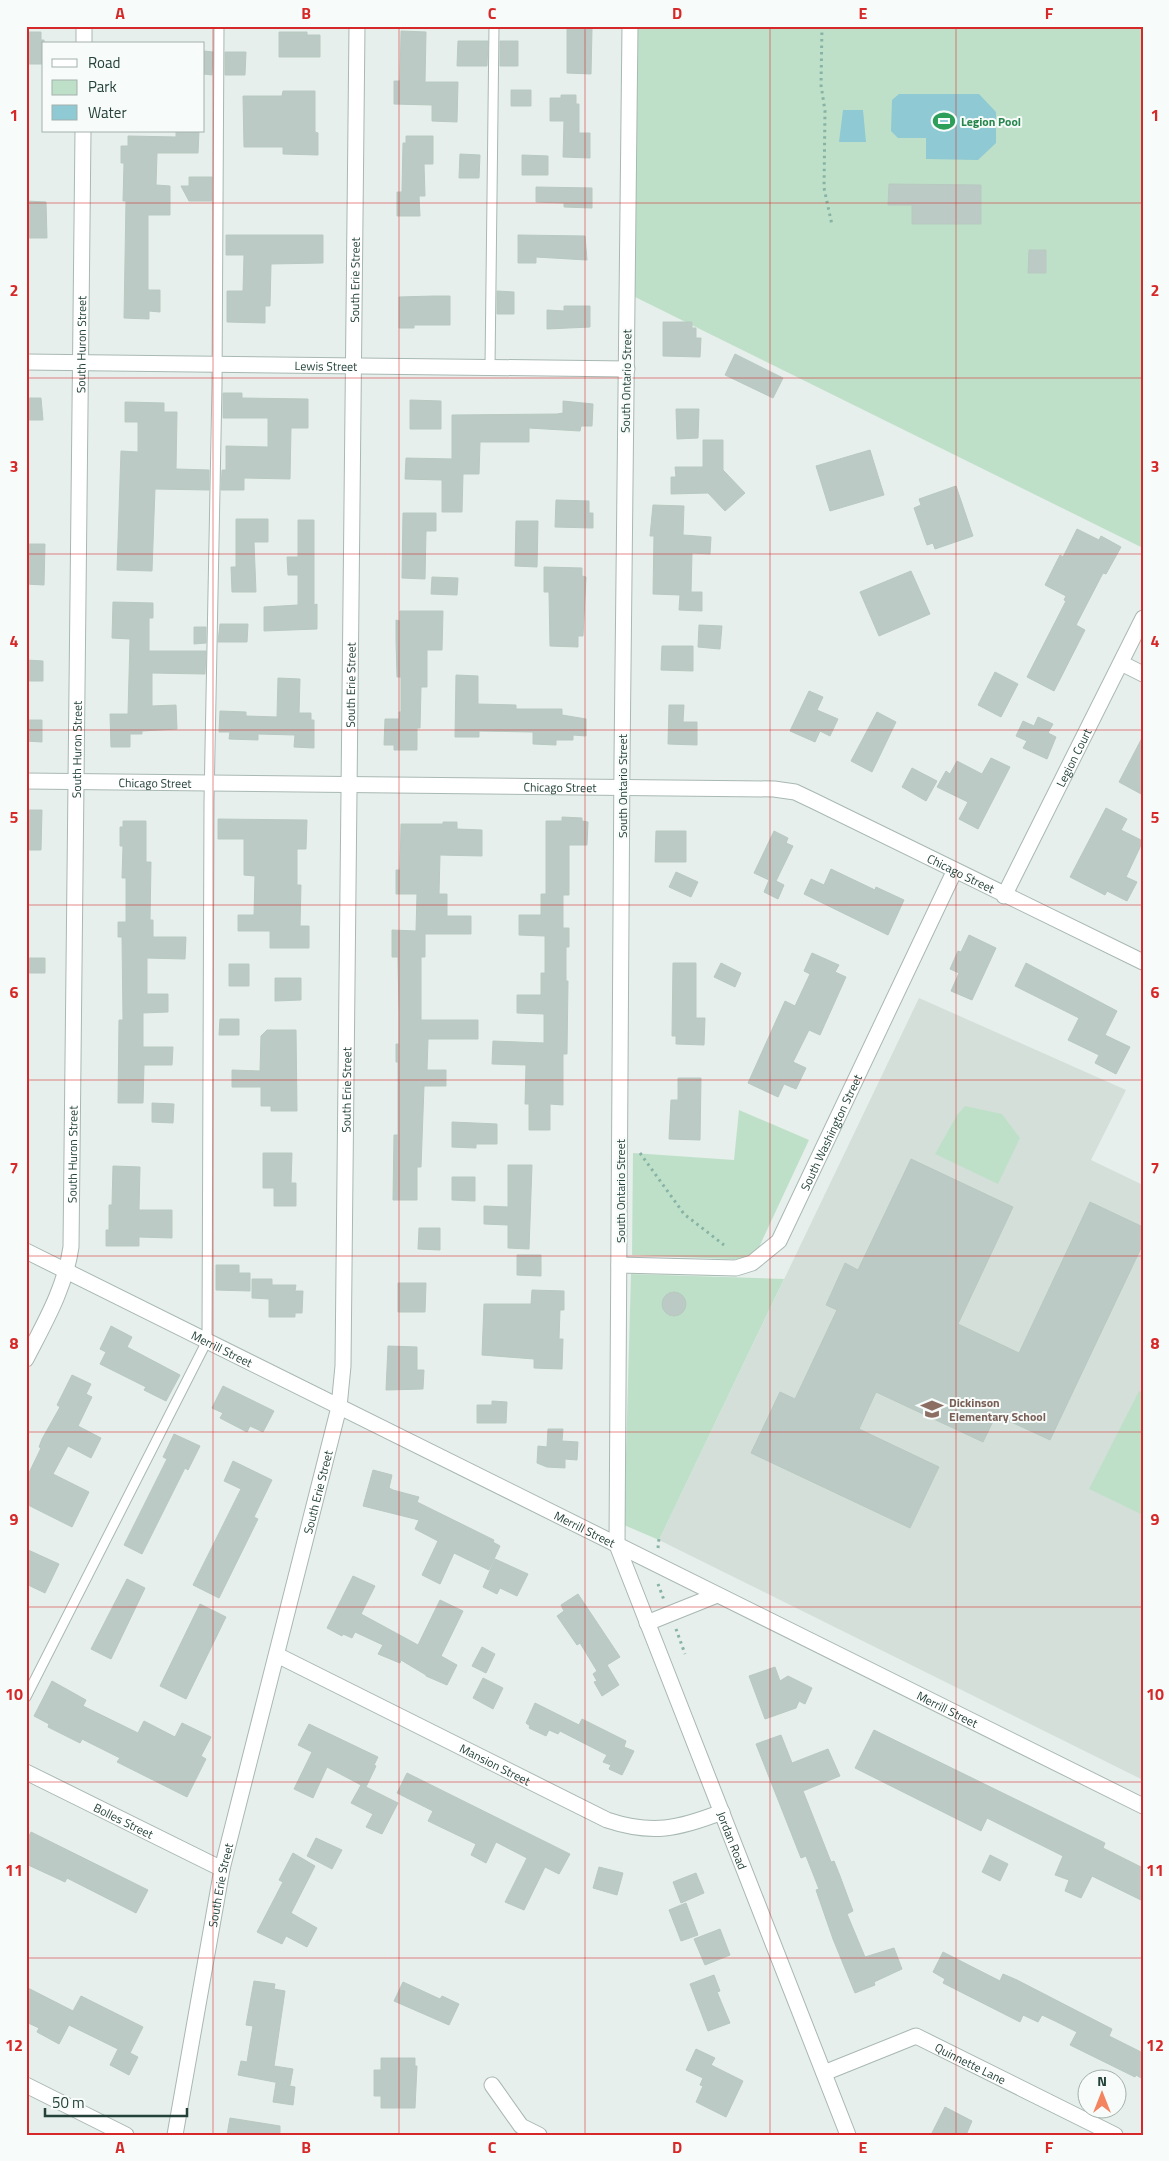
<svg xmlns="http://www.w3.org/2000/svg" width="1169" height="2161" viewBox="0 0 1169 2161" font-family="'Titillium Web',sans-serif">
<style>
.built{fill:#d4dfda}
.green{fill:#bfe0c8}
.water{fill:#8ec9d4}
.building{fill:#bbcac4;stroke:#b8c9c2}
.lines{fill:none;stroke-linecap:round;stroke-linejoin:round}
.lane-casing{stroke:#a8b8b2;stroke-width:11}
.street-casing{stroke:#a8b8b2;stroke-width:17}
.path{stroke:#86b3a5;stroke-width:3;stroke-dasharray:2.5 4;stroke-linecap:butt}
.lane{stroke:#fff;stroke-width:9}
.street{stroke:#fff;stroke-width:15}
.grid{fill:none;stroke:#d62828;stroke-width:1;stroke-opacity:0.55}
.labels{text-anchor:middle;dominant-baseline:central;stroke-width:4;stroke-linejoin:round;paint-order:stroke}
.leisure-label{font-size:12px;font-weight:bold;fill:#27864d;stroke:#f7fbf9;text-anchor:start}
.street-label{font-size:12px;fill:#24423a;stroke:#f7fbf9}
.education-label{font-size:12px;font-weight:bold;fill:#785e54;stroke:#f7fbf9;text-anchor:start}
.neatline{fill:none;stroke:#d62828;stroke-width:2}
.grid-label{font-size:16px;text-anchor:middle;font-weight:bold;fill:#d62828}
</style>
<rect width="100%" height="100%" fill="#e6efeb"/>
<path class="built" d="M919 998 1126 1090 1091 1160 1143 1185V1780L659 1540Z"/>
<path class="green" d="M630 26H1143V548L627 293Z
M965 1106 1002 1114 1020 1138 998 1184 935 1154 957 1115Z
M739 1110 809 1140 753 1260 632 1255 633 1153 734 1160Z
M631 1274 784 1279 659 1540 624 1525Z
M1139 1391 1143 1393V1515L1089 1489Z"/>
<path class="water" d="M899 94H979L996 112V143L978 160 926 159V138H898L891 131 892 100Z
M843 110H863L866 142H839Z"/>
<path class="building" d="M567 29H592L591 74 567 73Z
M401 31 426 32 425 82H458L457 122 432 121V105L394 104V81H400Z
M26 32H41V40H44V64H26Z
M279 32H307V35H320V57H279Z
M458 41H488L487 66H457Z
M500 41H518V66H500Z
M204 51 213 52 212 75 204 74Z
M225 52H246L245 75H225Z
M511 90H531V106H511Z
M283 91H315V132L318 133V155L283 154V147H244L243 96H282Z
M561 95H576V104H579V133H590V158L563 157 564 121H550V98H561Z
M176 131H199L198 153H157L156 185 170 186V215H148V290H160V312L149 311V319L124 318 126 201H123L124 163H121V146H128V136L176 137Z
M406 136H433V164H424L425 196H419L420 216H397V192H402L403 143H406Z
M460 154 480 155 479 178H459Z
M522 155 548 156V175H522Z
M189 177H212V201H189L181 186H189Z
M889 184 981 185V224H912V205H888Z
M536 187 592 188V208L564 207V203L536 202Z
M26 201 46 202 47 238H26Z
M226 235H323V263L271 264 270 306H265V323L227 322V291H243L244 255H226Z
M518 235 585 236 587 260 536 257V263H518Z
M1029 250H1046V273H1028Z
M497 291 514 292V314H497Z
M434 296H450V325H414V328H399V297Z
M564 306H590V327L547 329V310L564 311Z
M663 322H692V328H696V338H701L700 357 663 356Z
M735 354 783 378 773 398 725 375Z
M223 393H242V398L308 399V428H291L290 479 244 478V490H221L222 470H226V446L268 447V418H223Z
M26 398H41L43 420H26Z
M410 400 441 401V429H410Z
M563 401 593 404 592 426H581L580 431 529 428V442H480L479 474H463L462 512H442V480L405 479 406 458 452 459V415L557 414 563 413Z
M125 402 164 403V412H177L176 469 209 470V490L155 489 152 571 117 570 121 451 138 452V422H125Z
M676 409H699L698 438 677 439Z
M703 440H723V470L745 493 725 511 708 493 671 494V477H676L675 467H703Z
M870 450 884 495 830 511 816 466Z
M956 486 973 536 935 549 933 543 927 545 914 508 921 505 919 499Z
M556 500 589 501V513H593V528L555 527Z
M653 505 684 506 683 535 711 537 710 554 692 553 691 592H702V611L679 610 680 595 653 594 654 536H650Z
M403 513H436V531H426L425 579 402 578Z
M236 519H268V542H254L256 592H232L231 567H236Z
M298 520H314V605L317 604V629L264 631V607L298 605V575H288L287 557H298Z
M516 521H538L537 567 515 566Z
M1077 529 1099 540 1101 536 1121 547 1106 574 1103 573 1076 625 1085 630 1054 691 1027 677 1066 601 1064 600 1066 596 1045 585 1060 555 1063 557Z
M26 544H45L44 585 26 584Z
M544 567 582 568V576L586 577 583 636H578V647L550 646 549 592H544Z
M911 571 930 614 879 636 860 592Z
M432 577 458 578 457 595 431 594Z
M113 602 153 603V618H149V651H206L205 674 152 673V706L176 705 177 729 142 731V734H130V747H111L110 714H128L130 639 112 638Z
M400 611H443L442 650H427V687H421L420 728H417V750H394V745H384L385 719H399V712H401V677H397L396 639V620L400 621Z
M220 624H248L247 642H218Z
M699 625 722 626 720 649 698 647Z
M194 627H206V643L194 644Z
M662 646H693V671L661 670Z
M26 660 43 661V681H26Z
M995 672 1018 684 1001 717 978 705Z
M456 675 478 676V704L516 705V709H562V715L586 719V736L573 735V740H556V745L533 744V732L479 731V737H455Z
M278 678 300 679 299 713H311V720H314V748L294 747 295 735 258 734V740L229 739 230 732H219L220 711 246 712V716L277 717Z
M809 691 823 697 817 710 838 719 830 736 820 731 815 742 790 731Z
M669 705H684L683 722H697V745L668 744Z
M877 712 896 722 872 772 851 761Z
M1038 717 1053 724 1048 733 1056 737 1047 759 1023 748 1027 741 1016 736 1023 721 1034 726Z
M26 720H42V742L26 741Z
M1143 736V795L1119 782Z
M991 758 1010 767 978 829 959 819 968 802 937 787 946 771 950 774 957 761 982 774Z
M912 768 937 781 926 801 902 787Z
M1106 808 1127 819 1121 830 1143 841 1126 877 1137 882 1127 901 1107 891 1105 895 1070 877Z
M26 810H42L41 850H26Z
M562 817 582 818V821L588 822 587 845H569V895H563V928H569V947H566V981H568L567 1054H563V1105L550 1104V1130H529V1104H525L526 1065 492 1064 493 1041 544 1043V1014L517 1013V995H541V973H545V936L519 935V915H541V894H546V821H562Z
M218 819 307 820 306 849H297V885H301L300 926H309V948H270V931H238V915H254L255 876 244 875V839H218Z
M123 821H146V862H151L150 920H153V937H186L185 959 147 958V994H168V1012L143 1013V1047H173L172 1065H144L143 1103H118L119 1020H123L122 937H118V922H126V878H122L123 846H120V827H123Z
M443 822H457V829L482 830V856L440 855 439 894H447V916H471V934H425V957H421V1020H478V1039H428L427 1070H446V1086H424L421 1167H417V1200H393L394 1135H398V1062H396V1044H399V1012L398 957H392V930L416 931 417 894H396V870H400L401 824H443Z
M656 831H686V862H655Z
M774 831 788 838 786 843 793 846 776 881 784 885 778 899 764 892 769 880 754 873Z
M831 869 875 890 876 887 904 900 888 935 804 894 811 879 824 885Z
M676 872 698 882 691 897 669 887Z
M969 935 996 948 972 1000 951 991 959 973 950 969 958 951 961 952Z
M812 953 839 965 835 972 846 977 820 1035 809 1030 793 1062 806 1068 796 1089 784 1084 778 1097 748 1083 785 1001 795 1006 810 974 804 971Z
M26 958H45V973H26Z
M673 963H696V1018H705L704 1045 676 1044V1036H672Z
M721 963 741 973 735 987 714 977Z
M1026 963 1117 1011 1105 1035 1130 1047 1116 1074 1095 1063 1099 1055 1068 1040 1079 1018 1015 986Z
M229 964H249V986H229Z
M275 978H301V1000L275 1001Z
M220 1019H239V1035H219Z
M267 1030H296L297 1111H271V1106H261V1087H232V1070L260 1071 261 1036Z
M678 1078H701L700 1140 669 1139 671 1100H678Z
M152 1103 174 1104 173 1123 152 1122Z
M452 1122 497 1124V1144H476V1148L452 1147Z
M263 1153H292L291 1183H296V1206H274V1188H263Z
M911 1159 1013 1207 958 1324 1019 1353 1090 1202 1143 1227V1244L1050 1440 996 1415 983 1442 876 1392 859 1429 939 1467 910 1528 751 1453 780 1392 795 1399 837 1310 826 1305 845 1263 858 1270Z
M508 1165H532L529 1249 508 1248V1225L484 1224V1206L508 1207Z
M113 1166 140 1167 139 1210H172V1238L139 1237V1246H106V1230H109V1205H112Z
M452 1177H475V1201L452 1200Z
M419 1228H440V1250L418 1249Z
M517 1255H541V1276L517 1275Z
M216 1265H239V1273H250V1291L216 1290Z
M252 1279H272V1285H296L295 1291H303L302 1313H295V1317H269V1299L252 1298Z
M398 1283H426L425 1312H398Z
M532 1290 564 1291V1310H560L559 1339H563L562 1369 534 1368V1359L482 1355 484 1304H531Z
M662 1304a12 12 0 1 1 24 0a12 12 0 1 1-24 0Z
M111 1326 132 1337 127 1347 180 1375 166 1401 144 1390 146 1387 100 1364 106 1352 100 1349Z
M388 1346 417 1347V1370H424L423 1389 386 1390Z
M72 1375 91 1384 86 1394 92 1397 78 1426 101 1438 91 1458 68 1446 53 1474 89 1492 72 1527 26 1504V1479L41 1448 39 1447 42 1439 60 1407 57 1405Z
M223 1386 274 1411 263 1432 250 1426 247 1432 220 1418 223 1413 212 1408Z
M492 1401 507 1402 506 1423H477V1405H492Z
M548 1429H563L562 1441 578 1442 577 1460 565 1459V1468L547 1467 537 1463 538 1446 547 1447Z
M174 1434 200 1446 188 1470 185 1468 142 1554 124 1545 167 1459 163 1457Z
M233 1461 272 1480 254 1517 258 1519 219 1598 193 1585 241 1489 224 1481Z
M373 1470 392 1475 389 1488 393 1490 419 1497 417 1502 494 1540 493 1542 500 1546 489 1570 454 1553 440 1584 422 1575 438 1541 415 1529 419 1520 363 1506Z
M26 1549 59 1564 45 1593 26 1584Z
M495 1559 528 1574 517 1596 500 1588 497 1594 483 1587Z
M353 1576 375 1586 361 1614 418 1645 440 1600 463 1611 441 1656 457 1665 447 1685 426 1676V1675L401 1660 400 1663 378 1654 383 1645 355 1632 352 1638 343 1634 342 1636 327 1628Z
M127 1579 145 1588 111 1659 91 1649Z
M578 1594 620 1657 607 1665 619 1685 602 1696 594 1682 597 1681 593 1674 597 1671 580 1643 577 1645 557 1616 564 1611 561 1605Z
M200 1604 226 1617 186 1699 160 1686Z
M482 1647 495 1654 486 1673 472 1666Z
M775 1667 780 1681 788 1676 812 1688 805 1704 799 1701 796 1708 765 1719 749 1676Z
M483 1678 503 1688 493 1709 473 1698Z
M52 1681 86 1700 83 1706 138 1733 144 1721 175 1737 182 1723 211 1737 201 1756 206 1759 187 1797 117 1762 120 1758 82 1739 80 1743 48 1727 49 1724 34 1716Z
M535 1703 579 1725 582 1719 626 1741 624 1747 634 1751 622 1775 609 1769 611 1765 603 1762 607 1755 560 1731 558 1734 549 1730 546 1736 529 1728 530 1726 526 1723Z
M309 1724 378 1757 374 1765 376 1766 366 1787 398 1803 382 1834 366 1827 373 1814 351 1803 361 1785 327 1767 313 1798 294 1789 312 1752 298 1745Z
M874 1730 1105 1843 1103 1848 1143 1868V1901L1092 1876 1081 1898 1065 1891 1069 1880 1055 1875 1063 1856 987 1818 981 1831 855 1768Z
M781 1735 792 1763 828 1749 840 1776 803 1791 831 1862 834 1861 840 1876 853 1911 847 1914 865 1957 894 1948 902 1969 874 1982 875 1985 855 1993 833 1939 816 1890 819 1889 806 1856 801 1858 756 1744Z
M407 1773 570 1854 559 1874 545 1867 524 1910 505 1902 527 1858 496 1842 486 1863 471 1855 476 1844 428 1821 433 1811 397 1793Z
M31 1832 148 1890 136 1913 67 1878 65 1882 26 1864V1841Z
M316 1838 342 1850 332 1869 307 1856Z
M293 1853 315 1866 291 1913 317 1928 307 1947 286 1936 282 1944 257 1932 283 1882 279 1880Z
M990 1855 1008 1864 1000 1881 982 1872Z
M599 1867 623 1873 617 1895 593 1888Z
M696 1873 704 1893 681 1903 673 1882Z
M686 1903 698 1935 681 1941 669 1910Z
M720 1929 730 1955 705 1965 694 1939Z
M943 1952 1000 1981 1003 1974 1017 1980 1112 2029 1109 2036 1143 2053V2079L1136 2075 1135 2077 1070 2045 1077 2032 1055 2021 1042 2015 1038 2022 1023 2015 1020 2022 943 1983 945 1979 933 1972Z
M714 1975 720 1991 717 1992 730 2023 708 2031 690 1984Z
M254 1981 275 1984 274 1989 285 1991 274 2066 293 2069 290 2085 238 2075 241 2061 247 2062 253 2026 246 2025Z
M403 1982 440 1999 442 1996 459 2004 449 2025 394 2001Z
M26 1987 73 2011 81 1996 143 2027 130 2053 138 2057 129 2075 110 2065 118 2049 69 2025 59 2044 37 2032 39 2028 26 2022Z
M696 2049 715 2058 711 2065 743 2081 726 2117 696 2102 703 2086 700 2085 703 2078 686 2070Z
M381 2058H415V2066H417L415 2108H381V2096H374V2070H381Z
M276 2083 295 2087 293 2105 273 2102Z
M945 2107 972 2121 966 2135H931Z
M230 2118 280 2126V2135H227Z"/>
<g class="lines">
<g class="lane-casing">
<path id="lane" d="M490 367 494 26
M26 1697 207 1341 209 802 217 385 219 26"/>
</g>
<g class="street-casing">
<g id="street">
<path id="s1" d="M630 26 622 760 617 1545 848 2135"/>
<path d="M84 44V26"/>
<path id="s2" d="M26 362 627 369"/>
<path d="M1121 663 1143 674"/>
<path id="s3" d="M26 781 774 789 795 792 814 801 1143 962"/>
<path id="s4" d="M1004 896 1143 618"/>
<path id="s5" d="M26 1251 1143 1806"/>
<path id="s6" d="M619 1265 736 1268 752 1263 779 1241 954 872"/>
<path id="s7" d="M26 1359C45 1322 65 1288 71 1247L83 131"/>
<path d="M647 1623 717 1595"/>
<path id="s8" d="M277 1655 607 1820C652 1835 678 1829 722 1812"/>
<path id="s9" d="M26 1772 222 1869"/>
<path id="s10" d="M824 2073 916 2036 1115 2135"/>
<path d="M26 2085 126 2135"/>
<path d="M492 2085 521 2126 539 2135"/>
<path id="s11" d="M175 2135 222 1869 339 1407 343 1366 357 26"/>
</g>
</g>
<path class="path" d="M822 26 821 85 825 111 824 188 832 225
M640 1153 684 1214 724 1245
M658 1548 659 1538
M658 1584 664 1600
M676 1629 685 1654"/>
<use href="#lane" class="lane"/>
<use href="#street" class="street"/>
</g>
<path class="grid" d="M213 26V2135M399 26V2135M585 26V2135M770 26V2135M956 26V2135M26 203H1143M26 378H1143M26 554H1143M26 730H1143M26 905H1143M26 1080H1143M26 1256H1143M26 1432H1143M26 1607H1143M26 1782H1143M26 1958H1143"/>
<defs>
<g id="stadium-bare" transform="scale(1.725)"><path d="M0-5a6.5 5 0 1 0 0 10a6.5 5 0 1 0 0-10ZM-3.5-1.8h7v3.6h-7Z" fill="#2e9e5b" stroke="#f7fbf9" stroke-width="2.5" paint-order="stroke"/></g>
<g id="school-bare" transform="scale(1.725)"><path d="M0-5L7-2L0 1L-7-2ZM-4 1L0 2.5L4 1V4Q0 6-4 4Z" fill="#8d6e63" stroke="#f7fbf9" stroke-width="2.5" paint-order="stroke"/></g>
</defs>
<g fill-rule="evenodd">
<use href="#stadium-bare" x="944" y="121"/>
<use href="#school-bare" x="932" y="1409"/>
</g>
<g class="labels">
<g class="leisure-label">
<text x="961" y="121">Legion Pool</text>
</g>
<g class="street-label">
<text stroke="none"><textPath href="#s11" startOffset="1874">South Erie Street</textPath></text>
<text stroke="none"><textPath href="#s7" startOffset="1024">South Huron Street</textPath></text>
<text stroke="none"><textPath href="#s2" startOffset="300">Lewis Street</textPath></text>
<text transform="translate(626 381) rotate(-89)">South Ontario Street</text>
<text stroke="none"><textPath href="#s11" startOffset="1469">South Erie Street</textPath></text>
<text stroke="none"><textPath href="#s7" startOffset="619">South Huron Street</textPath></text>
<text stroke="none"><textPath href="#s4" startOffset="155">Legion Court</textPath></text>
<text stroke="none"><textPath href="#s3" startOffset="129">Chicago Street</textPath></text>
<text stroke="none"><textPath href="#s3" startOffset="534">Chicago Street</textPath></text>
<text transform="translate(622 786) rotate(-90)">South Ontario Street</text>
<text stroke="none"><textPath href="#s3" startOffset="954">Chicago Street</textPath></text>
<text stroke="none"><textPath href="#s11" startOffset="1064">South Erie Street</textPath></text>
<text stroke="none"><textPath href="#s6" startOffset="289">South Washington Street</textPath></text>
<text stroke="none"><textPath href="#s7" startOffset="214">South Huron Street</textPath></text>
<text transform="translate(620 1191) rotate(-90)">South Ontario Street</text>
<text stroke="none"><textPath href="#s5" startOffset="219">Merrill Street</textPath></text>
<text stroke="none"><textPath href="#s11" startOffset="659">South Erie Street</textPath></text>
<text stroke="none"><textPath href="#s5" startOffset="624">Merrill Street</textPath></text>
<text stroke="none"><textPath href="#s5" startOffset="1029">Merrill Street</textPath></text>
<text stroke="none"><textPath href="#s8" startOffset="244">Mansion Street</textPath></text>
<text stroke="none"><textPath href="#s9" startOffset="109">Bolles Street</textPath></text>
<text stroke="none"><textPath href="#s1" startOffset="1836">Jordan Road</textPath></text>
<text stroke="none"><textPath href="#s11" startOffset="254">South Erie Street</textPath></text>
<text stroke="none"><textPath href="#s10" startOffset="160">Quinnette Lane</textPath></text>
</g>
<g class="education-label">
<text x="949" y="1402">Dickinson<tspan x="949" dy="14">Elementary School</tspan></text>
</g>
</g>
<rect width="1169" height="2161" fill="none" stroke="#f7fbf9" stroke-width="55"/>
<rect x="42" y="42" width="162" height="90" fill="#f7fbf9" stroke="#a3b1ad"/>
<rect x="52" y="59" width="25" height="8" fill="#ffffff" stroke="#a3b1ad"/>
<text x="88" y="68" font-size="15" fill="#24423a">Road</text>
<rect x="52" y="80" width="25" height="15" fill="#bfe0c8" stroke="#a3b1ad"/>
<text x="88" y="92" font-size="15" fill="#24423a">Park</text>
<rect x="52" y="105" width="25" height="15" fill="#8ec9d4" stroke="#a3b1ad"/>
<text x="88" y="118" font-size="15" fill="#24423a">Water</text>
<g transform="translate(1102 2094)"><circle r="24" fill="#f7fbf9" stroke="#a3b1ad"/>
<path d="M0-4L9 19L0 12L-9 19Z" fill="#f4845f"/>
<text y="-8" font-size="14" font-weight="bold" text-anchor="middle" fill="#24423a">N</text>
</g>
<path d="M45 2108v8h142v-8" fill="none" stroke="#24423a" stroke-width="2.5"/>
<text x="52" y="2108" font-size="15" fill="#24423a" stroke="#f7fbf9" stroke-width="4" paint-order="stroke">50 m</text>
<rect x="28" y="28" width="1114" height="2106" class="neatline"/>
<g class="grid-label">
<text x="120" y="19">A</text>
<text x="306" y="19">B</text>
<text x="492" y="19">C</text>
<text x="677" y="19">D</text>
<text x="863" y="19">E</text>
<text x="1049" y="19">F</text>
<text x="14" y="121">1</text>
<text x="1155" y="121">1</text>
<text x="14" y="296">2</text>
<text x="1155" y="296">2</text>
<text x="14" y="472">3</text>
<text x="1155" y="472">3</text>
<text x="14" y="647">4</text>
<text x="1155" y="647">4</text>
<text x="14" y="823">5</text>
<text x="1155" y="823">5</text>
<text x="14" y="998">6</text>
<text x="1155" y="998">6</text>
<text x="14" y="1174">7</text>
<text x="1155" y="1174">7</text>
<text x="14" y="1349">8</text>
<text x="1155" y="1349">8</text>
<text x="14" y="1525">9</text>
<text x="1155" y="1525">9</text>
<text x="14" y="1700">10</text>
<text x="1155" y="1700">10</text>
<text x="14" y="1876">11</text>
<text x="1155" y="1876">11</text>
<text x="14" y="2051">12</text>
<text x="1155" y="2051">12</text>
<text x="120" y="2153">A</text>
<text x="306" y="2153">B</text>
<text x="492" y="2153">C</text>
<text x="677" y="2153">D</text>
<text x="863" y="2153">E</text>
<text x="1049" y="2153">F</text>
</g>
</svg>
